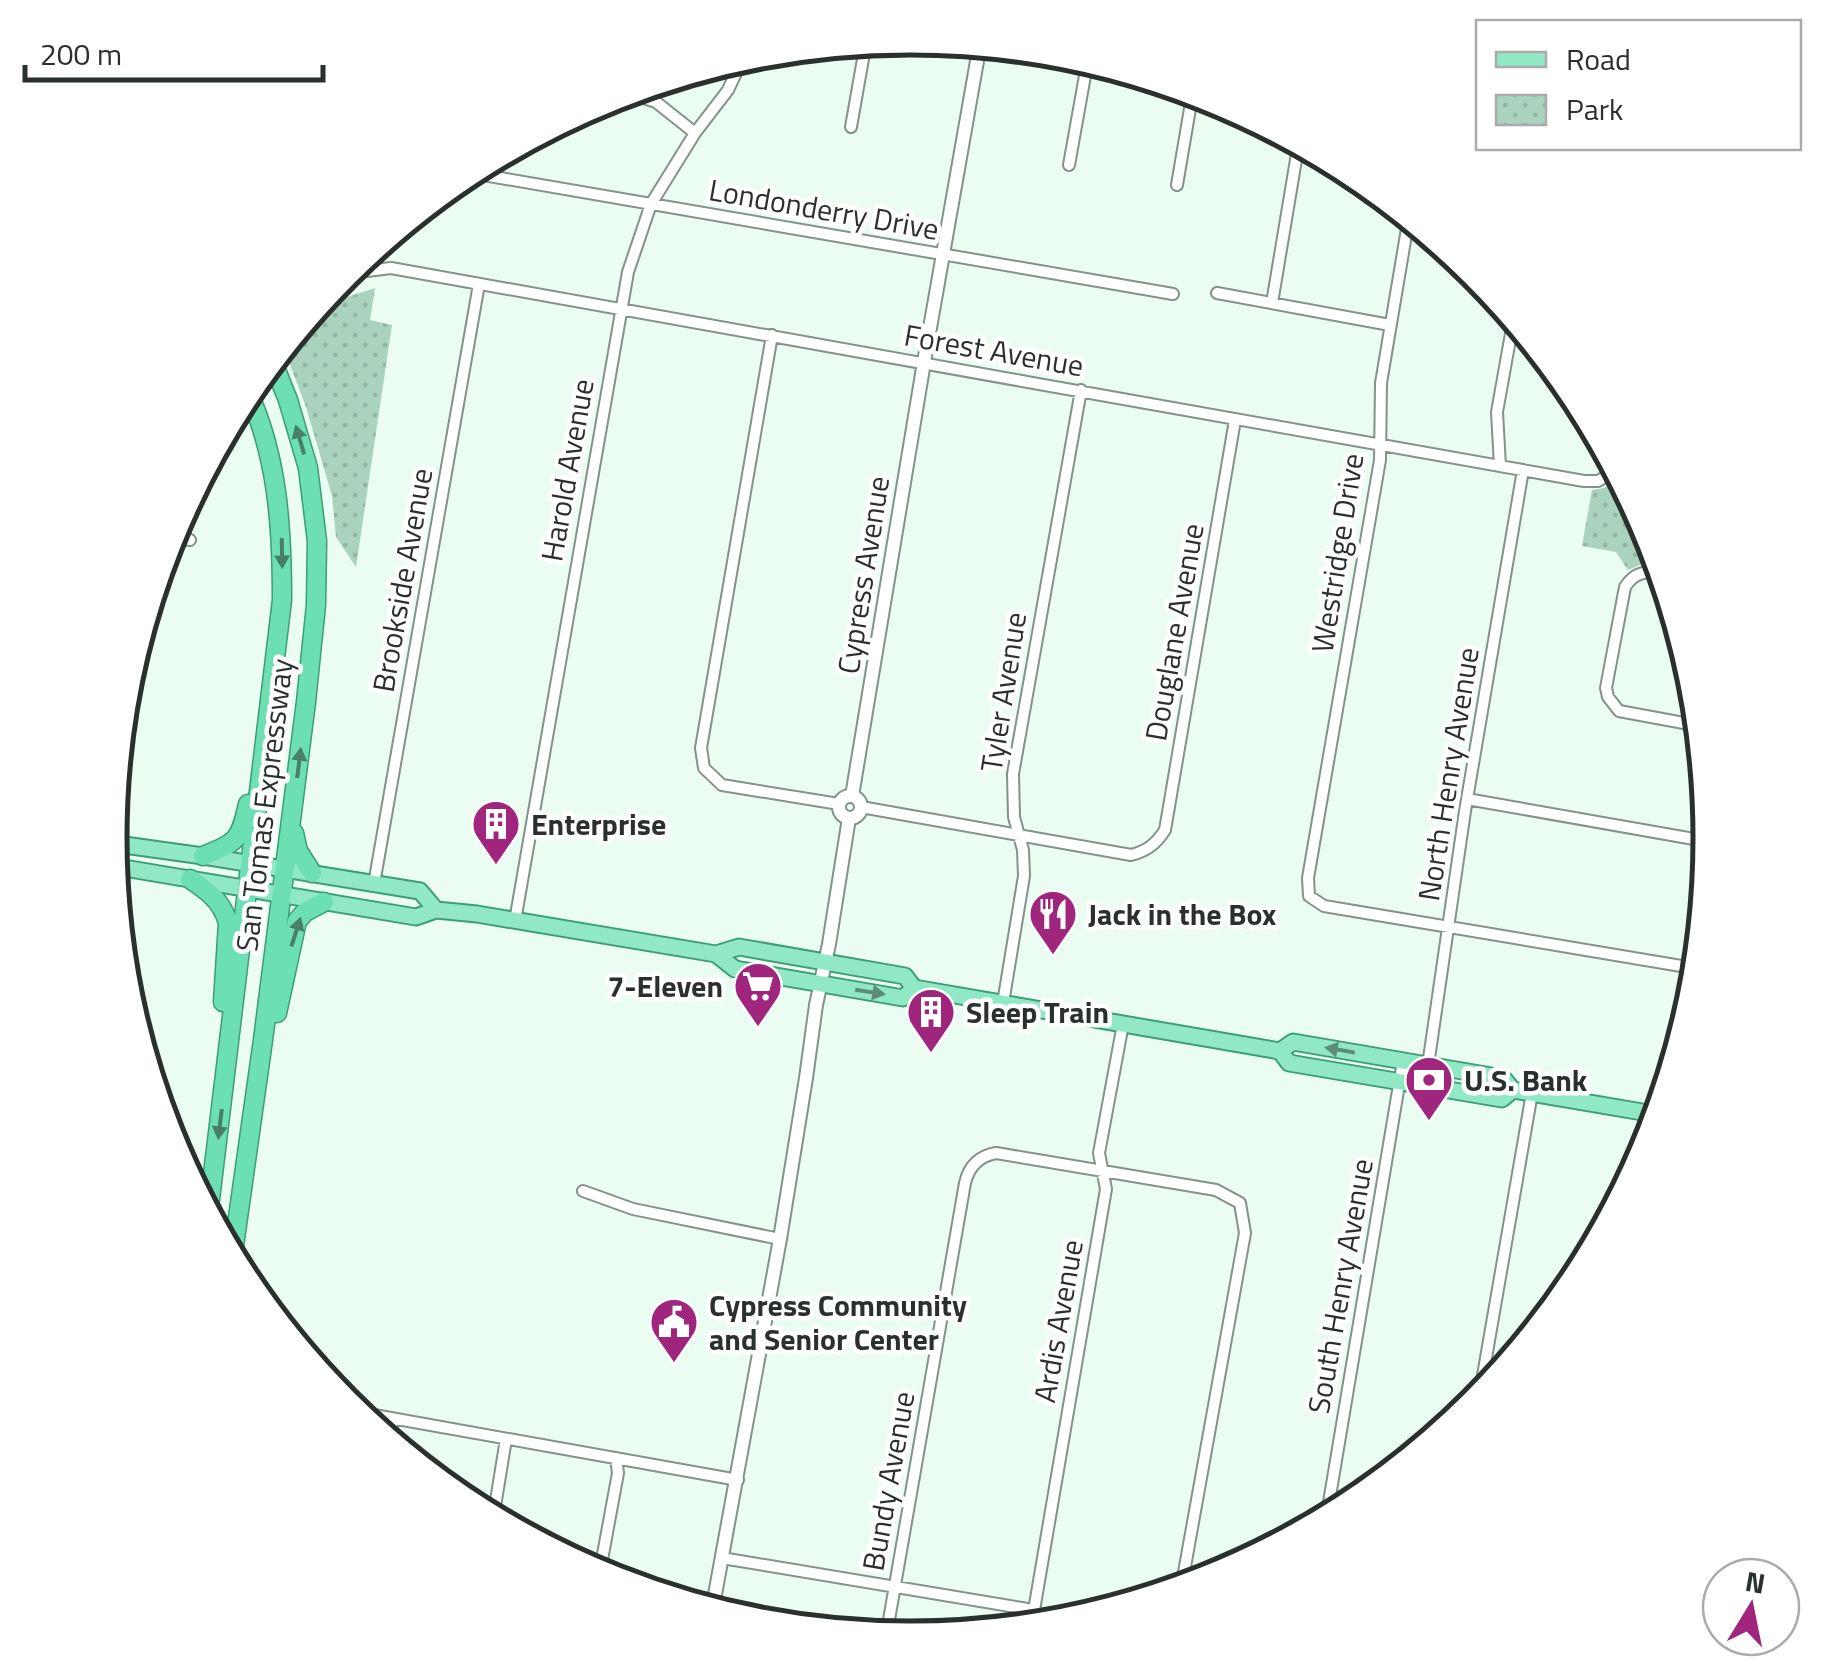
<svg xmlns="http://www.w3.org/2000/svg" width="1821" height="1677" viewBox="0 0 1821 1677" font-family="'Titillium Web',sans-serif">
<style>
.park{fill:url(#park-dots)}
.lines{fill:none;stroke-linecap:round;stroke-linejoin:round}
.minor-casing{stroke:#83928a;stroke-width:14}
.tertiary-casing{stroke:#83928a;stroke-width:16}
.primary-casing{stroke:#3d9e76;stroke-width:19}
.trunk-casing{stroke:#3d9e76;stroke-width:21}
.minor{stroke:#fff;stroke-width:10}
.tertiary{stroke:#fff;stroke-width:12}
.primary{stroke:#91e8c5;stroke-width:15}
.trunk{stroke:#6ce0b2;stroke-width:18}
.oneway{fill:#487f69}
.oneway2{fill:#5e8c79}
.labels{text-anchor:middle;dominant-baseline:central;stroke-width:9;stroke-linejoin:round;paint-order:stroke}
.street-label{font-size:30px;fill:#2a302d;stroke:#fff}
.poi-label{font-size:30px;font-weight:bold;fill:#2a302d;stroke:#fff;text-anchor:start}
.rim{fill:none;stroke:#2a302d;stroke-width:5}
</style>
<defs>
<pattern id="park-dots" width="8" height="8" patternUnits="userSpaceOnUse" patternTransform="scale(2.5)"><rect width="8" height="8" fill="#aad3bd"/><path d="M2 2h.1M6 6h.1" fill="none" stroke="#92b5a3" stroke-width="1.8" stroke-linecap="round"/></pattern>
</defs>
<rect width="100%" height="100%" fill="#ebfcf3"/>
<path class="park" d="M332 287 347 297 375 288 370 320 392 325 356 567 336 537 332 496 306 407 283 346Z
M1622 478 1651 533 1661 565 1642 564 1628 570 1616 552 1582 546 1592 490 1604 488Z"/>
<g class="lines">
<g class="minor-casing">
<path id="minor" d="M625 92 656 102 695 133
M851 127 866 42
M1069 165 1088 59
M466 172 1173 294
M1177 185 1193 91
M1409 217 1381 383 1380 460 1308 878 1309 896 1324 906 1699 969
M359 272 391 268C789 340 1186 410 1584 481H1598L1617 470
M1217 293 1390 325
M1272 303 1299 142
M772 335 701 748 704 768 722 785 839 804
M1500 466 1497 412 1514 317
M169 536 190 540
M1663 574C1647 571 1635 571 1625 587L1606 688 1608 697 1619 711 1700 726
M1467 799 1711 842
M861 807 1131 855C1147 851 1156 844 1165 830L1235 420
M374 884 479 284
M515 921 628 272 651 204 695 133 728 90 744 56
M1003 1003 1024 876 1023 850 1014 817 1013 774 1081 390
M1425 1086 1465 811 1523 470
M1643 1158 1651 1113
M583 1191 633 1209 780 1239
M1478 1404 1532 1093
M352 1411 738 1480
M389 1442 393 1419
M493 1519 506 1439
M1326 1520 1403 1061
M722 1558 1034 1610
M599 1576 618 1473 616 1458
M1031 1628 1106 1189 1099 1153 1123 1024
M886 1637 965 1183C969 1166 979 1156 996 1153L1216 1190 1240 1203 1245 1233 1181 1589"/>
</g>
<g class="tertiary-casing">
<path id="tertiary" d="M852 796 924 362 980 44
M839 807a11 11 0 1 1 22 0a11 11 0 1 1-22 0Z
M712 1611 780 1239 806 1078 816 1005 829 944 849 818"/>
</g>
<g class="primary-casing">
<path id="primary" d="M110 843 203 856 420 891 436 910
M112 866 416 917 436 910 477 914 716 954 735 969 903 998 914 988
M716 954 739 947 905 976 914 988 1280 1051 1293 1042 1503 1078 1513 1090 1660 1115
M1280 1051 1289 1063 1502 1099 1513 1090"/>
</g>
<g class="trunk-casing">
<path id="trunk" d="M294 833 298 851 312 873
M203 856C237 842 240 841 248 804
M190 879C208 891 222 901 228 923L223 1002
M277 1013 297 921 305 912 324 902
M208 1216 282 600C282 528 278 456 247 390
M232 1260 263 1040 306 702 316 605 317 541 308 468 288 400 272 360"/>
</g>
<use href="#minor" class="minor"/>
<use href="#tertiary" class="tertiary"/>
<use href="#primary" class="primary"/>
<use href="#trunk" class="trunk"/>
</g>
<defs><path id="oneway-solid" d="M-6-.8H1V-3.2L6.5 0L1 3.2V.8H-6Z" transform="scale(2.5)"/></defs>
<g class="oneway">
<use href="#oneway-solid" transform="translate(300 440) rotate(-106)"/>
<use href="#oneway-solid" transform="translate(282 553) rotate(89)"/>
<use href="#oneway-solid" transform="translate(299 763) rotate(-83)"/>
<use href="#oneway-solid" transform="translate(296 932) rotate(-72)"/>
<use href="#oneway-solid" transform="translate(220 1124) rotate(97)"/>
</g>
<g class="oneway2">
<use href="#oneway-solid" transform="translate(870 992) rotate(9)"/>
<use href="#oneway-solid" transform="translate(1340 1050) rotate(-170)"/>
</g>
<defs>
<g id="building-pin" transform="scale(2.5)"><path d="M0 17L-7.5 6A9.5 9.5 0 1 1 7.5 6Z" fill="#a0267d" stroke="#fff"/><path d="M-4-6H4V6H1V3H-1V6H-4ZM-2.5-4.3h1.7v1.8h-1.7ZM.8-4.3h1.7v1.8H.8ZM-2.5-1h1.7V.8h-1.7ZM.8-1h1.7V.8H.8Z" fill="#fff"/></g>
<g id="restaurant-pin" transform="scale(2.5)"><path d="M0 17L-7.5 6A9.5 9.5 0 1 1 7.5 6Z" fill="#a0267d" stroke="#fff"/><path d="M-5-6h1v4h1v-4h1v4h1v-4h1v5L-1.5 .5V6h-2V.5L-5-1ZM5-6V6H3V1.5H1.5Q1.5-4 5-6Z" fill="#fff"/></g>
<g id="supermarket-pin" transform="scale(2.5)"><path d="M0 17L-7.5 6A9.5 9.5 0 1 1 7.5 6Z" fill="#a0267d" stroke="#fff"/><path d="M-6-5.5h2.5l.6 2H6L4.5 2H-2.5L-4.4-4H-6ZM-1.5 3.2a1.3 1.3 0 1 0 .1 0ZM3 3.2a1.3 1.3 0 1 0 .1 0Z" fill="#fff"/></g>
<g id="bank-pin" transform="scale(2.5)"><path d="M0 17L-7.5 6A9.5 9.5 0 1 1 7.5 6Z" fill="#a0267d" stroke="#fff"/><path d="M-6-4H6V4H-6ZM0-2.3a2.3 2.3 0 1 0 0 4.6a2.3 2.3 0 1 0 0-4.6Z" fill="#fff"/></g>
<g id="civic-pin" transform="scale(2.5)"><path d="M0 17L-7.5 6A9.5 9.5 0 1 1 7.5 6Z" fill="#a0267d" stroke="#fff"/><path d="M-.6-6.5H3V-4.5H.6V-3L4-1V1h2V6H-6V1h2V-1L-.6-3ZM-1.2 2.5V6h2.4V2.5Z" fill="#fff"/></g>
</defs>
<g fill-rule="evenodd">
<use href="#building-pin" x="496" y="824"/>
<use href="#restaurant-pin" x="1053" y="914"/>
<use href="#supermarket-pin" x="758" y="986"/>
<use href="#building-pin" x="931" y="1012"/>
<use href="#bank-pin" x="1429" y="1080"/>
<use href="#civic-pin" x="674" y="1322"/>
</g>
<g class="labels">
<g class="street-label">
<text transform="translate(824 209) rotate(10)">Londonderry Drive</text>
<text transform="translate(994 350) rotate(10)">Forest Avenue</text>
<text transform="translate(567 470) rotate(-80)">Harold Avenue</text>
<text transform="translate(1337 553) rotate(-81)">Westridge Drive</text>
<text transform="translate(863 575) rotate(-81)">Cypress Avenue</text>
<text transform="translate(402 580) rotate(-80)">Brookside Avenue</text>
<text transform="translate(1174 632) rotate(-80)">Douglane Avenue</text>
<text transform="translate(1003 692) rotate(-81)">Tyler Avenue</text>
<text transform="translate(1448 774) rotate(-81)">North Henry Avenue</text>
<text transform="translate(264 805) rotate(-83)">San Tomas Expressway</text>
<text transform="translate(1340 1286) rotate(-80)">South Henry Avenue</text>
<text transform="translate(1058 1321) rotate(-80)">Ardis Avenue</text>
<text transform="translate(888 1481) rotate(-80)">Bundy Avenue</text>
</g>
<g class="poi-label">
<text x="531" y="824">Enterprise</text>
<text x="1088" y="914">Jack in the Box</text>
<text x="723" y="986" text-anchor="end">7-Eleven</text>
<text x="966" y="1012">Sleep Train</text>
<text x="1464" y="1080">U.S. Bank</text>
<text x="709" y="1305">Cypress Community<tspan x="709" dy="34">and Senior Center</tspan></text>
</g>
</g>
<path d="M0 0H1821V1677H0ZM127 838a783 783 0 1 1 1566 0a783 783 0 1 1-1566 0Z" fill="#fff" fill-rule="evenodd"/>
<path class="rim" d="M127 838a783 783 0 1 1 1566 0a783 783 0 1 1-1566 0Z"/>
<rect x="1476" y="20" width="325" height="130" fill="#ffffff" stroke="#aaacab" stroke-width="2.5"/>
<rect x="1496" y="52" width="50" height="15" fill="#91e8c5" stroke="#aaacab" stroke-width="2.5"/>
<text x="1566" y="70" font-size="30" fill="#2a302d">Road</text>
<rect x="1496" y="95" width="50" height="30" fill="url(#park-dots)" stroke="#aaacab" stroke-width="2.5"/>
<text x="1566" y="120" font-size="30" fill="#2a302d">Park</text>
<g transform="translate(1751 1607) rotate(10)"><circle r="48" fill="#ffffff" stroke="#aaacab" stroke-width="2.5"/>
<path d="M0-8L18 38L0 25L-18 38Z" fill="#a0267d"/>
<text y="-15" font-size="28" font-weight="bold" text-anchor="middle" fill="#2a302d">N</text>
</g>
<path d="M25 65v15h298v-15" fill="none" stroke="#2a302d" stroke-width="5"/>
<text x="40" y="65" font-size="30" fill="#2a302d" stroke="#ffffff" stroke-width="8" paint-order="stroke">200 m</text>
</svg>
